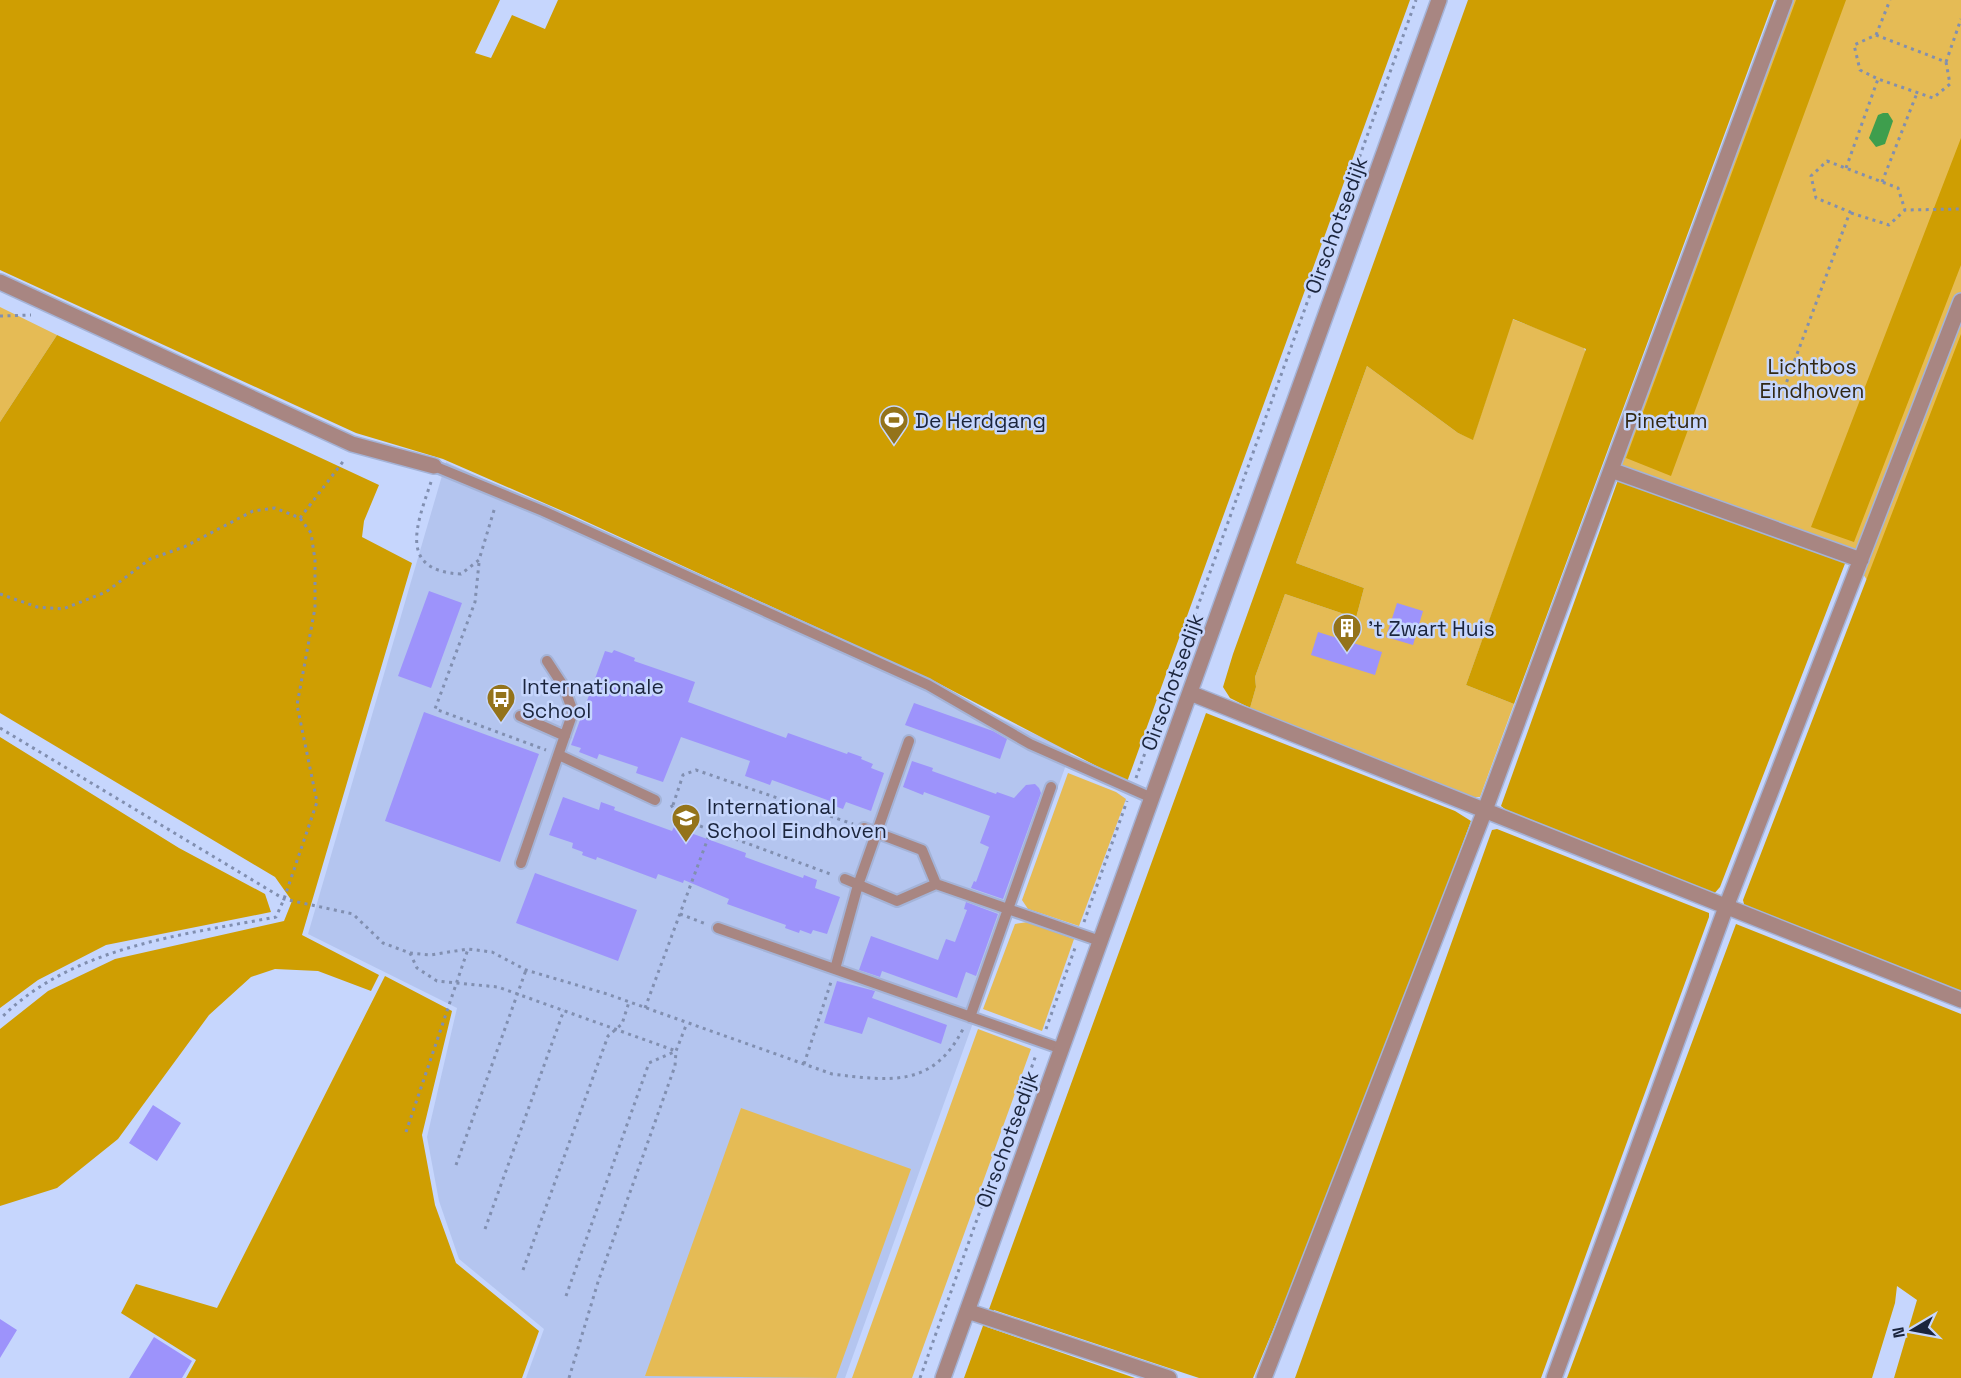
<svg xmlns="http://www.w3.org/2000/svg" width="1961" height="1378" viewBox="0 0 1961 1378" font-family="'Space Grotesk',sans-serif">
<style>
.built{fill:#b4c5ef}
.green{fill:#e5bb55}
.forest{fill:#cf9e02}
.water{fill:#3e9e4d}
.building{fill:#9d93fb}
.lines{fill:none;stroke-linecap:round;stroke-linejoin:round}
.lane-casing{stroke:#a4b3d7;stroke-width:14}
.street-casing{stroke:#a4b3d7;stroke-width:18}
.path{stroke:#818fb0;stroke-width:3;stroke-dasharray:3 4.5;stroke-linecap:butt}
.lane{stroke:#a88682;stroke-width:10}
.street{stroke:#a88682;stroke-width:15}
.labels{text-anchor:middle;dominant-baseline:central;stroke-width:5;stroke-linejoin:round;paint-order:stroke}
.street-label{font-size:21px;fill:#1b253d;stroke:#c6d6fd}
.park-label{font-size:21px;fill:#312814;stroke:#c6d6fd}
.poi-label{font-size:21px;fill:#1b253d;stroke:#c6d6fd;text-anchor:start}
</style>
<rect width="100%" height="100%" fill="#c6d6fd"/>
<path class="built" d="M446 462 1071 751 845 1378H526L544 1329 459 1259 439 1201 427 1137 457 1008 308 934Z"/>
<path class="green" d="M1794 0H1961V718L1848 552 1619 466Z
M0 307 57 335 0 422Z
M1512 319 1583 346 1586 353 1466 685 1514 704 1480 797H1470L1250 708 1256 687 1255 677 1285 594 1356 618 1364 588 1296 563 1367 366 1458 433 1473 439Z
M1068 773 1116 792 1126 799 1079 926 1028 909 1022 900Z
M1028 922 1074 939 1042 1031 983 1009 1015 924Z
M978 1029 1031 1049 912 1378H852Z
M741 1108 911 1169 836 1378 645 1376Z"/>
<path class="forest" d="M0 0H500L475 53 491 58 512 15 545 29 558 0H1410L1127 782 936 682 574 516 443 459 356 433 0 270Z
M1468 0H1774L1514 704 1466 685 1586 349 1513 319 1473 440 1458 433 1367 366 1296 563 1364 588 1356 618 1285 594 1255 677 1256 687 1250 708 1230 698 1223 687 1233 654Z
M1796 0H1846L1671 476 1626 458Z
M1961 138V265L1854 542 1811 527Z
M1961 334V993L1745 908 1743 900Z
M57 335 379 485 364 521 362 537 412 563 302 935 379 975 371 991 318 971 275 969 251 977 209 1015 118 1139 57 1188 0 1206V1029L48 991 115 959 284 921 292 901 275 877 0 713V422Z
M1618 480 1846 561 1720 887 1713 895 1510 813 1501 806Z
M1206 713 1455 811 1471 821 1365 1109 1253 1378H1199L994 1310 987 1327 1135 1378H964Z
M0 737 179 848 265 894 271 912 106 945 38 980 0 1008Z
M1497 829 1709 913V917L1541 1378H1295L1492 830Z
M1736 924 1961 1014V1378H1894L1917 1300 1897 1286 1895 1303 1872 1378H1567Z
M385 976 452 1011 422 1135 435 1205 456 1263 539 1331 522 1378H186L196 1360 121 1313 136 1284 217 1308Z"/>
<path class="water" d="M1883 113H1888L1893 121 1885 144 1876 147 1869 138 1878 115Z"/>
<path class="building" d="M429 591 462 603 431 688 398 676Z
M1397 603 1423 611 1413 645 1386 637Z
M1318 632 1382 652 1375 675 1311 655Z
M614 650 635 658 634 661 695 682 688 702 786 738 788 733 847 754 848 752 862 757 861 759 873 764 871 768 884 773 871 811 846 802 843 809 829 804 830 801 772 780 770 785 745 776 750 761 681 737 663 782 636 773 638 767 599 754 597 759 579 752 581 748 571 745 605 651 612 653Z
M914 703 993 731 1007 739 1000 759 905 725Z
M424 712 539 754 500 862 385 821Z
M912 761 933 768 932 771 996 794 997 792 1014 798 1026 785 1035 784 1039 788 1041 793 1003 899 971 888 974 881 976 882 989 847 980 843 990 816 924 792 923 795 903 787Z
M563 797 599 810 601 802 615 807 614 810 672 831 674 827 746 853 745 857 803 878 804 875 817 880 815 888 840 897 827 934 813 930 811 934 800 930 799 933 785 928 786 925 727 904 729 899 684 880 683 883 658 874 656 879 597 857 596 860 582 855 583 852 572 848 573 843 549 835Z
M535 873 637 910 618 961 516 923Z
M966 902 998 914 976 976 966 972 957 998 882 971 880 977 859 970 871 936 938 960 946 939 955 942 967 910 964 909Z
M837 981 875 991 872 998 947 1025 941 1044 868 1017 862 1034 824 1023Z
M153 1105 181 1123 157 1161 129 1143Z
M0 1319 17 1330 0 1358Z
M154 1337 192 1361 182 1378H129Z"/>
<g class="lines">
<g class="lane-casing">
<path id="lane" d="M434 466 543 511 928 685 1030 744 1152 798
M520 716 565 736
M559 755 655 800
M864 828 922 850 936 884
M521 863 573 712 564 687 547 661
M845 879 897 901 936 884 1100 941
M718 928 1062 1049
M835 969 858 885 909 741
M970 1017 1051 787"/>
</g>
<g class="street-casing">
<path id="street" d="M0 282 352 444 434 466
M1611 470 1861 560
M1190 693 1961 1000
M967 1311 1169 1378
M943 1378 1439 0
M1264 1378 1485 810 1785 0
M1554 1378 1726 907 1961 301"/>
</g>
<path class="path" d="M1876 35 1946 62 1950 84 1933 98 1878 79 1860 70 1854 45Z
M1876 35 1890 0
M1946 62 1961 19
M1846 168 1878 79
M1882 182 1917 93
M1851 213 1889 225 1905 210 1961 209
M0 316 31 315
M1784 389 1850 212 1816 198 1811 176 1827 161 1898 188 1905 210
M431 482C417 524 397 571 461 574L479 560 495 507
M300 518 345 459
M479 563 475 602 435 709 546 750
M0 594 37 607 63 609 106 592 150 559 184 547 253 511 275 508 300 518 311 533 315 560V608L297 705 317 802 284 899 276 917C181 935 71 947 0 1019
M0 728 284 899 353 914 383 943 410 953 430 955 468 949 492 952 526 970 607 994 832 1074C890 1081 933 1088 963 1029
M1136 778 1416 0
M671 805 681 819 833 875
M673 805 683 775 696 770 853 824
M680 914 706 924
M1084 922 1127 801
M410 953 417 968 437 981 498 987 676 1051
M645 1008 711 830
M1046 1029 1075 948
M804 1064 831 982
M406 1132 468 949
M456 1165 526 970
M485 1229 564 1010
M523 1270 608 1036 622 1024 629 1002
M566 1296 649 1063 676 1051
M569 1378 598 1282 675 1066 676 1051 687 1023
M920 1378 1036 1055"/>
<use href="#lane" class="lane"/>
<use href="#street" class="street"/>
</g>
<defs>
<g id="stadium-pin" transform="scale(1.5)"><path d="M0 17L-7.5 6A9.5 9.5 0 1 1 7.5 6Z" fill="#94731a" stroke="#c6d6fd"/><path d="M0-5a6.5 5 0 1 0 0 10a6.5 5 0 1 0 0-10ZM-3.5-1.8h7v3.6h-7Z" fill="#fff"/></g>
<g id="building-pin" transform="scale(1.5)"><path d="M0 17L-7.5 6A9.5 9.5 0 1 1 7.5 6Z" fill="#94731a" stroke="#c6d6fd"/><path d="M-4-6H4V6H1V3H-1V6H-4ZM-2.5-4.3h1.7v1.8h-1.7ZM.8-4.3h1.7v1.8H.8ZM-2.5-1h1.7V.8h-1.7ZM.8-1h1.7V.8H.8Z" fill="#fff"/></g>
<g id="bus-pin" transform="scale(1.5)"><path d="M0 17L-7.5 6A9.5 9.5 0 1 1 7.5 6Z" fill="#94731a" stroke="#c6d6fd"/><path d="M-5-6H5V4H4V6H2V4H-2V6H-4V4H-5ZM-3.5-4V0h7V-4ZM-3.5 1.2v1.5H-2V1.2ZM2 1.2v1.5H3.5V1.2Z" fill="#fff"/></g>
<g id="school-pin" transform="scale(1.5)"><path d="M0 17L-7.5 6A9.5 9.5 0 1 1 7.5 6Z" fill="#94731a" stroke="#c6d6fd"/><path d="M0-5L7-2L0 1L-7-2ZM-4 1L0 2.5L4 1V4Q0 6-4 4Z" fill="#fff"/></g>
</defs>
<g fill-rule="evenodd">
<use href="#stadium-pin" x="894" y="420"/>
<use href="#building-pin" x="1347" y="628"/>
<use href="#bus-pin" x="501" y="698"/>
<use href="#school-pin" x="686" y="818"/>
</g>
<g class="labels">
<g class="street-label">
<text transform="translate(1336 225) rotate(-70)">Oirschotsedijk</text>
<text transform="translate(1172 682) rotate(-70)">Oirschotsedijk</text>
<text transform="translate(1007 1139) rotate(-70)">Oirschotsedijk</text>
</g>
<g class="park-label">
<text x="1812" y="366">Lichtbos<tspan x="1812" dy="24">Eindhoven</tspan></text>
<text x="1666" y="420">Pinetum</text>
</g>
<g class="poi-label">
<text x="915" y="420">De Herdgang</text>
<text x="1368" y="628">'t Zwart Huis</text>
<text x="522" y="686">Internationale<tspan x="522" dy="24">School</tspan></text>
<text x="707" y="806">International<tspan x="707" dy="24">School Eindhoven</tspan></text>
</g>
</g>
<g transform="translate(1913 1330) rotate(260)" stroke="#c6d6fd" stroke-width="4.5" paint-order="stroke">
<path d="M0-4.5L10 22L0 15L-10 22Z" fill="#1b253d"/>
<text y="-9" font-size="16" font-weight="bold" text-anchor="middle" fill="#1b253d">N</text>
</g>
</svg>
